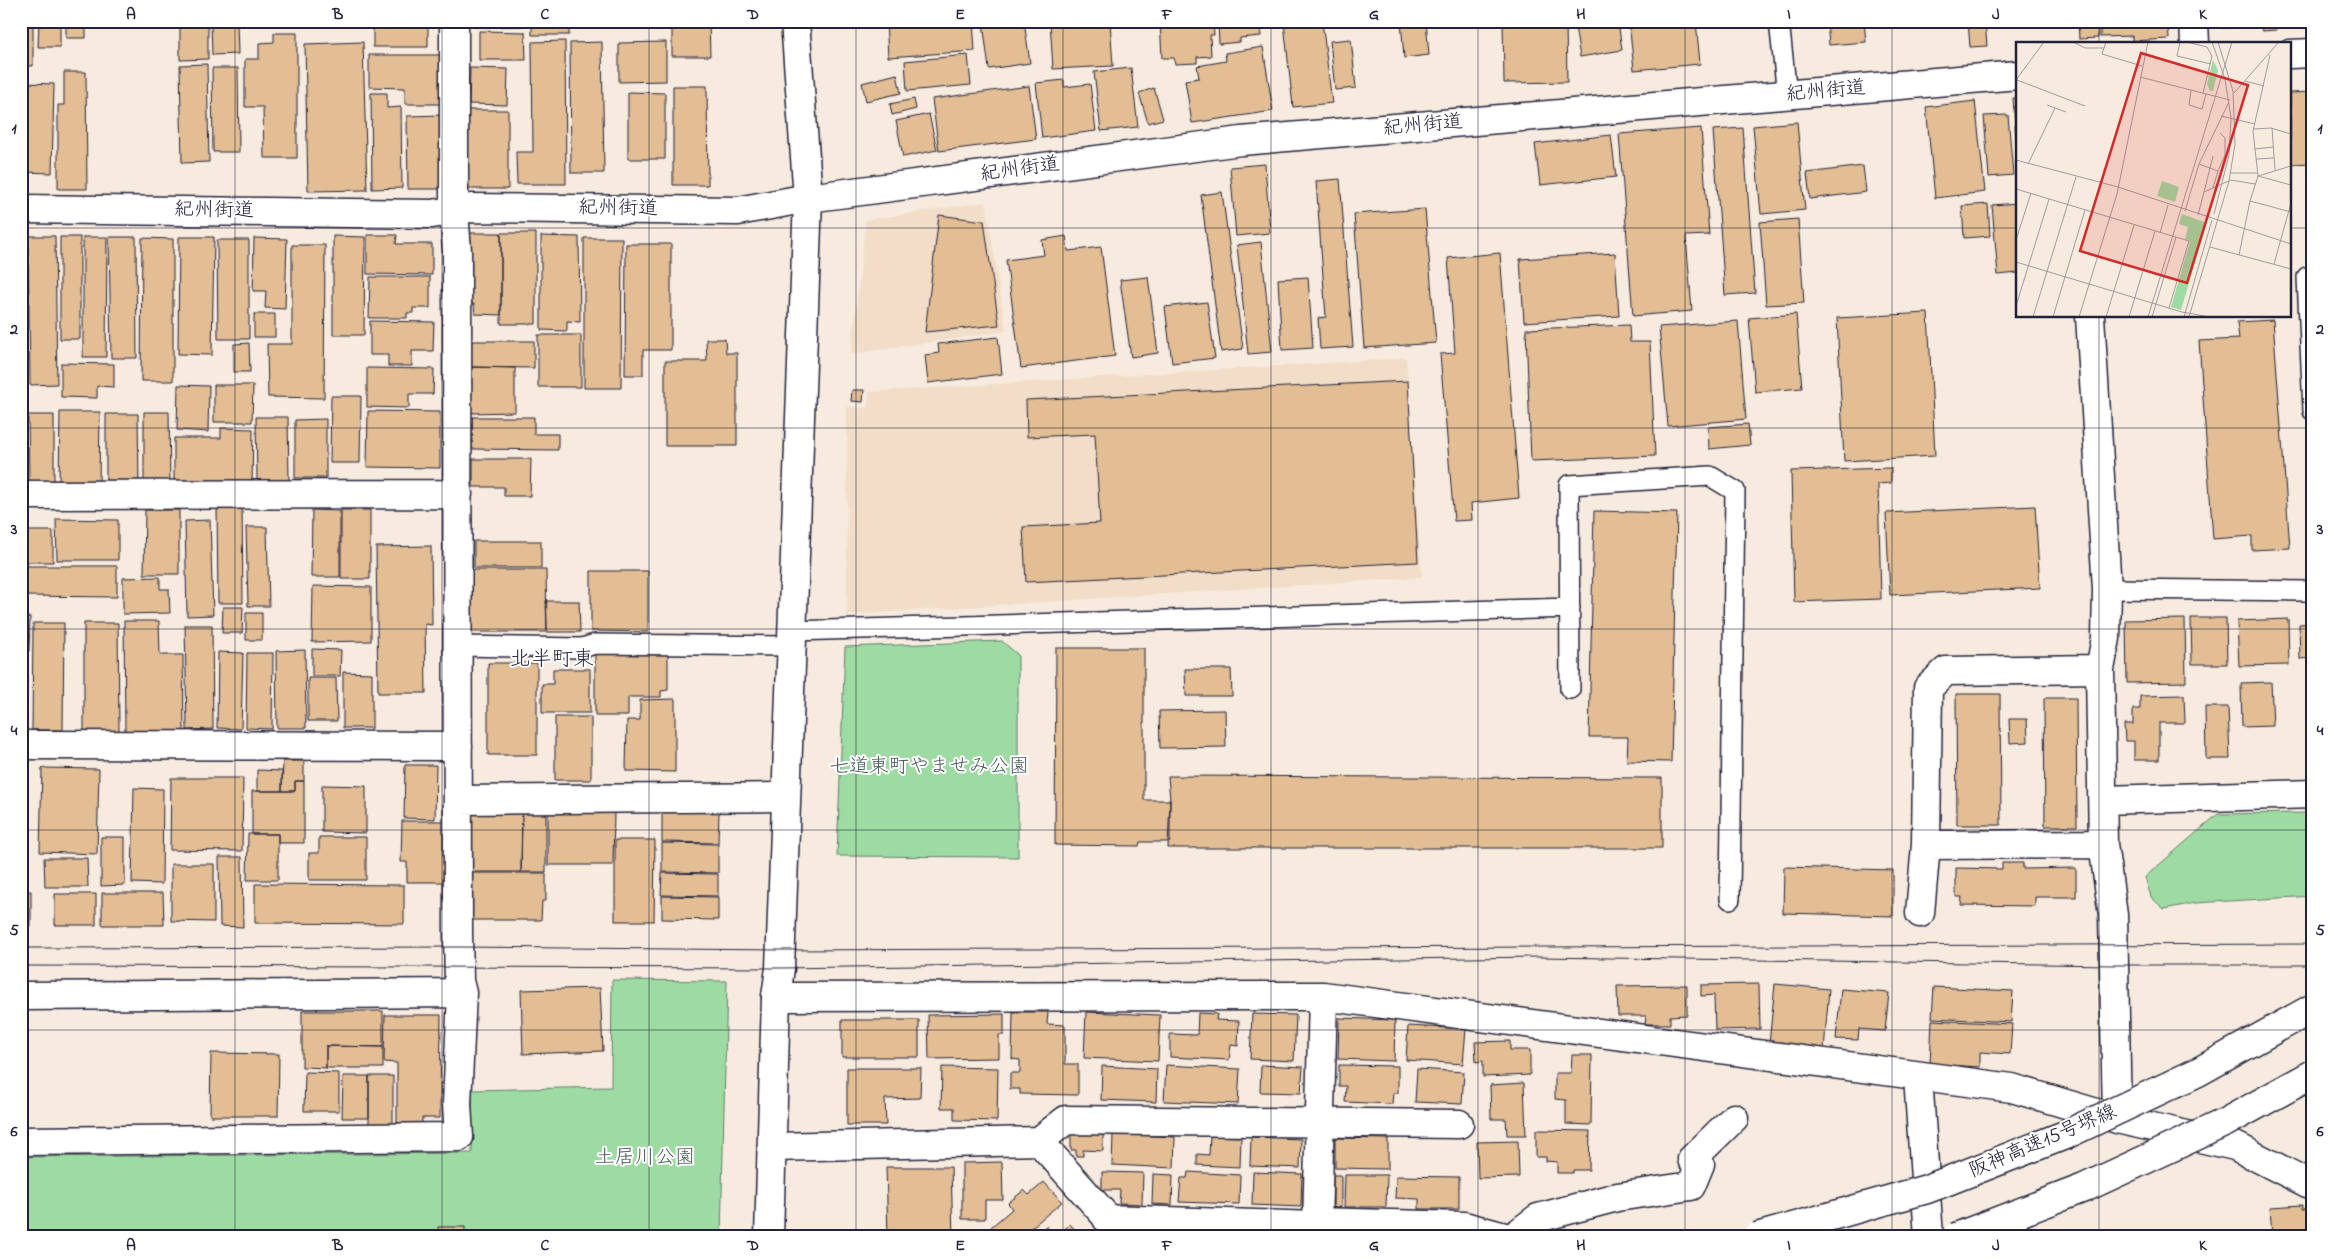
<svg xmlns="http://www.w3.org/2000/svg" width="2334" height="1258" viewBox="0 0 2334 1258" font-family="'Indie Flower','Klee One',sans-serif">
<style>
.built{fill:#f1ddc8}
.green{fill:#9edba2;stroke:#607e6e}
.building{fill:#e3bd93;stroke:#22223b}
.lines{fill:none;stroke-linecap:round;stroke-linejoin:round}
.lane-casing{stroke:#22223b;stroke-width:22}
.street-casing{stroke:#22223b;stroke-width:31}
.secondary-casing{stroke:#22223b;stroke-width:31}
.lane{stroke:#fff;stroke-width:19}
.street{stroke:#fff;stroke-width:28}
.secondary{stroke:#fff;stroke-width:28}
.tram{stroke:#22223b;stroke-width:1}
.highway-bridge-casing{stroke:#22223b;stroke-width:31;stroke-linecap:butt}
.highway-bridge{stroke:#fff;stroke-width:28}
.grid{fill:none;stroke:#22223b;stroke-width:1;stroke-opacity:0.55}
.labels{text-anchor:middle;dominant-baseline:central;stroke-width:4;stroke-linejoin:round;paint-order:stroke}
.street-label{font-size:20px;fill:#22223b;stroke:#fff}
.park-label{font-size:20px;fill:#475a5a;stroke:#fff}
.neighbourhood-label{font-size:21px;fill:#22223b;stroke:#fff}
.inset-road{fill:none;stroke:#a29b9d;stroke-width:1}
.view{fill:#d62828;fill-opacity:0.15;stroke:#d62828;stroke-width:2.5}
.inset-edge{fill:none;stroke:#22223b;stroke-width:2.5}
.neatline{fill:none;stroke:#22223b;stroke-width:2}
.grid-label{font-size:16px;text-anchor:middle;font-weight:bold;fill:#22223b}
</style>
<rect width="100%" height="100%" fill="#f7ebdf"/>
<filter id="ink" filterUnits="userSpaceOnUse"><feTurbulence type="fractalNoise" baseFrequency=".02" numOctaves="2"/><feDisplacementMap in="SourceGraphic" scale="10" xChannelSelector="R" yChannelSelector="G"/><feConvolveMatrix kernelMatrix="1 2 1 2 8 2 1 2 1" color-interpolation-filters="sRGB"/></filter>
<g filter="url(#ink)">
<path class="built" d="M986 202 1006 331 851 354 866 220Z
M1406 358 1422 577 847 615V407L868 408 869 392Z"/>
<path class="green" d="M1002 641 1018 655V857L837 856 845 647Z
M2313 813V896L2195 903 2164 909 2151 897 2145 877 2218 814Z
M612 980 727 981 721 1237H21V1157L472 1153V1090L611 1087Z"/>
<path class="building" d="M21 21H33V66H21Z
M39 21H60V47H38Z
M66 21H86V38H66Z
M180 21H208V59L180 60Z
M211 21H237L238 54 212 55Z
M373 21H428V47H373Z
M475 21H522V26L475 27Z
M532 21H569V35H532Z
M672 21H709L710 56H672Z
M886 21H973L975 51 888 57Z
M995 21H1024L1030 63 989 69 983 23Z
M1050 21H1110L1113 66 1053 69Z
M1160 21H1213L1214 35H1210L1211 56 1197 57V63L1175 64 1174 58H1162Z
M1218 21H1260L1261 36 1240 38V42L1219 44Z
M1300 21H1322L1332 103 1293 107 1284 23Z
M1401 21H1426L1429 55 1404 58Z
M1503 21H1566L1567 82 1504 83Z
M1574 21H1618L1622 50 1580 57Z
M1629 21H1696L1700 64 1634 70Z
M1827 21H1864L1866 42 1829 45Z
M1968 21H1985L1987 46 1970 47Z
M2078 21H2098V38L2079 39Z
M2100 21H2168L2169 39 2132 41V36L2100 37Z
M2222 21H2277V30L2262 31 2261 27 2222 28Z
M479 31 525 32 526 60H479Z
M274 33H297V158H264L263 107H245V59H259V43L274 42Z
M1351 39 1356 88 1335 90 1330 41Z
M565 41 566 184H517L516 152H533L532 42Z
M363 42 367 190 308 191 305 44Z
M602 42 604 173H571L570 43Z
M666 42V81L619 82V43Z
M1263 47 1273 111 1192 123 1185 80 1199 78 1197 66 1226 61 1225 53Z
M369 55H443L442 104H405V88L369 87Z
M968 55 971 85 907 91 905 61Z
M207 64 209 162 182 163 180 65Z
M212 68H238L239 152H213Z
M470 68 508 69 507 105 469 104Z
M1131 68 1138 127 1101 131 1094 72Z
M64 72H86L87 189H58V105H64Z
M897 74 901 93 866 101 862 83Z
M1064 80V87L1090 84 1096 131 1042 138 1036 83Z
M25 83 54 84 52 173 24 172Z
M673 86H707L708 185H673Z
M1029 86 1036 139 939 151 932 99Z
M1154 88 1163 119 1148 123 1139 93Z
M628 92 665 93V159H628Z
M2313 92V163L2290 164V93Z
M371 93H387V108L401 107 402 188 372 189Z
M2013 98H2018V164Z
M914 99 916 109 892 115 890 104Z
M1975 101 1985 192 1935 198 1926 107Z
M466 110H508V189H466Z
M929 114 937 150 903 157 896 121Z
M444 115 446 189H408L407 116Z
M2008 115 2013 175 1989 177 1984 116Z
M1797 122 1805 210 1761 214 1753 126Z
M1701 128 1709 235 1686 236 1692 311 1633 316 1619 134Z
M1743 128 1755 293 1725 295 1713 130Z
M1611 135 1616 177 1540 185 1535 144Z
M1265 164 1270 233 1236 236 1230 167Z
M1863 166 1866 192 1810 199 1807 173Z
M1340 179 1353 347 1320 349 1318 318 1326 317 1316 181Z
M1222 192 1243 349 1221 352 1201 195Z
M2018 203V273L1998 275 1992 205Z
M1988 204 1990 236 1964 238 1962 206Z
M1425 209 1436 343 1364 348 1354 214Z
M939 215 984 221 999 325 925 332Z
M1798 219 1804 303 1766 305 1760 222Z
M469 233H501V315L475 314 474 304H469Z
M501 233H536V324H501Z
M367 235H397L396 244H432V275L367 274Z
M28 236H55L57 384 30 385Z
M333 236 365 237 364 335H333Z
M541 236 579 237 580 322 567 321V331L541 330Z
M1066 236 1068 251 1101 247 1115 356 1021 368 1006 260 1044 255 1042 240Z
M60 237H80V339H60Z
M83 237H107L106 357H83Z
M109 237H136L137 358H111Z
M179 237H214L212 355 178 354Z
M21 238H25L26 383H21Z
M142 238 173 239V381H141Z
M254 238 287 239 285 309 265 308 266 291H253Z
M584 238H622L621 388H584Z
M217 240H249V339H218Z
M1261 242 1272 352 1248 354 1237 245Z
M626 244H671V350H643V375H625Z
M292 245H325L324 398 268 397 267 344H292Z
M1500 253 1519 498 1471 503 1472 520 1454 521 1440 354 1455 353 1448 258Z
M1615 253 1619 316 1524 322 1520 259Z
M370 277H430V308H413V313H407V318H369Z
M1148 277 1158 353 1131 357 1120 280Z
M1308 277 1313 348 1282 350 1278 279Z
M1207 302 1215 358 1172 363 1165 307Z
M1928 313 1935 456 1844 461 1837 318Z
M254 314H275V337H254Z
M1796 314 1802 388 1755 392 1749 318Z
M2273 320 2290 548 2252 550V536L2213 539 2199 341 2239 339 2237 322Z
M370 321 434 322 433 351H412V366H388V355H370Z
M1738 321 1746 419 1668 426 1659 327Z
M1629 325 1630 342H1650L1655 456 1531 461 1526 329Z
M538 335H581V387H538Z
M998 337 1002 374 928 383 925 355 939 353 938 344Z
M706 339H725L726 353H737V446H665V361H707Z
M470 341H534V368L470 367Z
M249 343 250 372H234V344Z
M61 363 114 364V387L97 386V398L61 397Z
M470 367 515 368V412L470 413Z
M367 368 434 369 433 394H409V408L367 407Z
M1408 381 1418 562 1026 582 1023 527 1100 523 1095 434 1027 437 1026 400Z
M178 385 209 386 208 432 177 430Z
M214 385H253L252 422H214Z
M852 390H864L863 402 851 401Z
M331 396H361L360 463H330Z
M368 411 440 412V468L367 467Z
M60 412H100L99 483H59Z
M144 412H169L170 485H144Z
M106 414H138L139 485H106Z
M28 415H54V485H29Z
M256 417H288L289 481H257Z
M472 417H534V434H558V450L472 449Z
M21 419H23L22 484H21Z
M326 419V478H295V420Z
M1748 424 1750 445 1709 449 1708 427Z
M221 428 253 429 252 486 174 484V438H221Z
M473 459H531L530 496H504V487H473Z
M1891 468V483L1878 484 1881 599 1794 602 1791 471Z
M242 504 243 603H218L217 505Z
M2035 506 2040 588 1890 595 1886 513Z
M145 510H179V574H144Z
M312 510 340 511V577H311Z
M341 510H370V579H341Z
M1594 511 1677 513 1671 762 1627 761 1628 737H1589Z
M56 519 118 520V560H57Z
M210 520 213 615 187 616 185 521Z
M246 527H267L269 606H248Z
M21 531H53V562H21Z
M474 541H541V568H474Z
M431 546 432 625 425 624 426 693H378L376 547Z
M21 566H117V597L24 596 25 618 30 617 29 651H21Z
M470 570H546L547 632H470Z
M591 571H648V632L591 631Z
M160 577V589H169L170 613 123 614V578Z
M313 586 371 587V641L312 642Z
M546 601H579L580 632H547Z
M223 607H243L242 633H222Z
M246 613H262V640H246Z
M2191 618H2226L2227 664H2192Z
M2185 619 2186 682 2127 683 2126 620Z
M2288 619 2289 665 2239 666 2237 621Z
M124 621H159L160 655H183L184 731H125Z
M33 623H64L63 730H32Z
M84 623H118L119 731H84Z
M2313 623V658L2300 659 2299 624Z
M185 625H212L213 729 187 730Z
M1056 648H1144V800H1170V842H1140L1139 846 1055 845Z
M312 649 341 650 340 676H312Z
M305 650 306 728H277L276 651Z
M218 652 243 653 241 729 217 728Z
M247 653H273L272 729 246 728Z
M595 654H668V690L661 691V697H628V716H595Z
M488 663H537V755H488Z
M21 668H27L26 729H21Z
M553 669H590V713H542V684H553Z
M1185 669H1231L1232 696H1186Z
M343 672 372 673V728H343Z
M308 678H336L337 721H308Z
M2271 682 2273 726 2242 727 2241 683Z
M2310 684H2313V720H2311Z
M1956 694H2000L2001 825H1957Z
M2184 695 2185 723H2159V760H2134V741H2125L2124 724H2133V709H2140V696Z
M2044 698H2076L2077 826H2045Z
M675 699V772L626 771 627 720H640V700Z
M2205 707H2228L2230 759H2206Z
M1225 710 1226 747 1160 748 1159 711Z
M555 717H591V780H555Z
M2009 719H2027L2028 742 2010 743Z
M283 761H304V781H295V791H282Z
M405 765H436L435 819 404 818Z
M42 768 99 769 97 854 40 852Z
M257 770 282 771V791H257Z
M1168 776 1662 778V848H1168L1170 800Z
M171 778H243L242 851 170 850Z
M295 781H304V843H278V834H252V791H295Z
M322 785 366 786V833L322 832Z
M134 788 163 789 162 884 132 883Z
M662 811 719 812 718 843 662 842Z
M470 812H522L521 872H470Z
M522 812H546V872H521Z
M548 812H614L613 865H548Z
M402 821H446V882H407V862H401Z
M248 834H278V880H247Z
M101 837H125V885L101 886Z
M319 837H366V880H309V853H319Z
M615 840H655L654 921H615Z
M662 843 718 844V873L662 872Z
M219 857H242L243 927 220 926Z
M44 858H87L88 887H45Z
M2002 863H2023V869L2076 868V897H2035V906L1961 905 1962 897H1956V868L2002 869Z
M171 864H214V922L171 921Z
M1784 867 1893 870V916L1783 913Z
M470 873H546V901H542L541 920H470Z
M662 873 718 874V896L661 895Z
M255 884 404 885V924L255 923Z
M21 891H31V926H21Z
M102 893H163L164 925H102Z
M55 894H96V925H55Z
M662 896 718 897V920L662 919Z
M1759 984 1760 1029 1715 1030 1714 995 1701 996V985Z
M1775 984 1829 989 1824 1050 1769 1044Z
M1687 985V1015L1670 1016V1024H1645L1646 1016H1618L1617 986Z
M1934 987 2013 991 2011 1022 1932 1018Z
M600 988 603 1051 523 1054 521 990Z
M1841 989 1889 993 1885 1031 1859 1029 1858 1040 1836 1039Z
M302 1011H383V1047L326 1046V1068L302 1067Z
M1013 1012H1048L1047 1024 1065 1025V1064H1078V1095L1020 1094V1089H1010V1073H1020V1060L1012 1059Z
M1086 1012 1160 1015 1158 1061 1084 1058Z
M1198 1013 1217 1014 1216 1020 1239 1021 1238 1046 1231 1045 1229 1060 1170 1057V1034L1197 1035Z
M1004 1014V1035H999V1058L929 1059 928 1015Z
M1252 1014 1296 1015 1294 1061 1250 1059Z
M385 1015H441L440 1118H422V1126H397V1063L384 1062Z
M1339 1018 1395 1020 1394 1061 1338 1059Z
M842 1020H919V1057H842Z
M1932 1020 2012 1024 2010 1054 1980 1052V1067L1930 1064Z
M1408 1026 1466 1029 1463 1064 1406 1060Z
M1510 1041V1050H1530V1075L1483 1077V1061L1476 1062 1475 1042Z
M326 1046 383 1047V1068H326Z
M211 1053 279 1054 278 1116H210Z
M1572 1055H1592L1591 1125 1566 1124V1100L1555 1099V1073H1571Z
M1166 1065 1240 1069 1238 1104 1164 1101Z
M1261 1065 1303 1067 1301 1093 1260 1092Z
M1339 1065 1398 1066V1093H1393L1392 1104 1345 1102 1346 1086H1339Z
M1102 1066 1157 1069 1156 1102 1101 1100Z
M942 1067 998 1068 997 1121 954 1120V1108H941Z
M847 1068H921L920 1098 885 1099 886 1125H847Z
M1417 1069 1464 1072 1462 1104 1415 1102Z
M305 1072 339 1073V1111H304Z
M343 1076H369V1118H342Z
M369 1076H393V1127H369Z
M1524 1083 1526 1135H1507L1506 1119H1491L1490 1085Z
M1536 1130 1590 1131 1589 1170H1573V1173H1557V1162L1546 1161V1157H1536Z
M1071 1133 1103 1134V1151L1083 1150V1156H1076V1150H1071Z
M1113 1134 1175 1137 1174 1168 1112 1165Z
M1210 1136 1241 1137 1240 1167 1197 1165V1154L1209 1155Z
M1251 1137 1301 1139 1300 1168 1250 1166Z
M1335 1138 1388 1139V1169L1335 1168Z
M1518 1141 1519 1177 1478 1178 1477 1142Z
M1002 1162 1003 1200H985V1219H962V1163Z
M886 1167H951L953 1237H888Z
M1102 1172 1143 1173 1142 1204 1119 1203 1120 1190H1102Z
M1188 1172 1240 1175 1239 1204 1179 1202 1181 1178H1187Z
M1253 1172 1302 1174 1301 1207 1252 1205Z
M1153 1174 1173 1175 1172 1205 1152 1204Z
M1333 1175H1341V1207L1333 1208Z
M1345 1175H1387L1386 1207H1344Z
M1396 1176 1459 1177V1209H1419V1199L1395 1198Z
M1044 1182 1062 1202 1020 1237H999L991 1227 1012 1209 1008 1203 1024 1190 1029 1195Z
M2303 1205V1209L2313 1208V1237H2272L2270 1207Z
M1070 1224 1081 1237H1056Z
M1046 1226 1055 1237H1032Z
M438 1227H465V1237H438Z"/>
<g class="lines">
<g class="lane-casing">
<path id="lane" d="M1779 21 1787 95
M2307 277 2313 411
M2107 589 2308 591 2313 587
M792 631 1570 608
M458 646 582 648 595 644 791 646
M1570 689 1569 485 1710 476 1735 491 1730 899"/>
</g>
<g class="street-casing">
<path id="street" d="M2194 21 2195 44
M2290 54 2313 53
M21 209 432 214 471 208 738 211 808 198 1241 141 2018 75
M2090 316 2107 589 2106 638 2100 669 2103 844 2113 915 2117 1119
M21 495 458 494
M2100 669 1946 671 1928 688 1926 845 2103 844
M21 745 458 746
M458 800 785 797
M2103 800 2313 794
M1920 913 1926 845
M21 996 462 993
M776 997 1323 996 2012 1088 2117 1119 2235 1146 2313 1186
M1918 1077 1929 1237
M21 1141 459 1137 457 1104 462 993 459 981 458 933 457 251 454 211V21
M1039 1141 1066 1120 1459 1124
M772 1147 1039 1141 1120 1232
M1107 1219 1317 1226 1323 996
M1317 1222 1464 1226 1505 1237
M1513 1237 1538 1218 1617 1197 1691 1186 1700 1164 1692 1159 1734 1118"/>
</g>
<g class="secondary-casing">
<path id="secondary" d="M769 1237 776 997 780 968 808 198 795 21"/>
</g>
<use href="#lane" class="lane"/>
<use href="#street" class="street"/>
<use href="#secondary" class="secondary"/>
<path class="tram" d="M21 948 459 947 780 950 2313 944
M21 966 780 968 1537 957 2113 965H2313"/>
<g class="highway-bridge-casing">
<path id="highway-bridge" d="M1757 1237 1927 1189 2065 1135 2198 1072 2313 1008
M1956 1237 2084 1188 2226 1122 2313 1074"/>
</g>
<use href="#highway-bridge" class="highway-bridge"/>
</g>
</g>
<path class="grid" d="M235 21V1237M442 21V1237M649 21V1237M856 21V1237M1063 21V1237M1271 21V1237M1478 21V1237M1685 21V1237M1892 21V1237M2099 21V44M21 228H2018M2290 228H2313M2099 316V1237M21 428H2313M21 629H2313M21 830H2313M21 1030H2313"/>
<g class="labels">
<g class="street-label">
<text transform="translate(1826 92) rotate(-5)">紀州街道</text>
<text transform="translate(1423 126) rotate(-5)">紀州街道</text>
<text transform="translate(1020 170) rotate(-8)">紀州街道</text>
<text transform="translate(618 209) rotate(1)">紀州街道</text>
<text transform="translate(214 211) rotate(1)">紀州街道</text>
<text transform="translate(2043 1142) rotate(-23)">阪神高速15号堺線</text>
</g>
<g class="park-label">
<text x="929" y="767">七道東町やませみ公園</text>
<text x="645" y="1158">土居川公園</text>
</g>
<g class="neighbourhood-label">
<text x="552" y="660">北半町東</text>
</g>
</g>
<g transform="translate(2016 42)">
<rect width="275" height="275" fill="#f7ebdf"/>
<path d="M197 18 202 28 197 49H194L191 42ZM146 139 163 145 159 160 141 154ZM166 172 188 180 190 183 165 268 155 265 174 199 169 197 172 185 163 182Z" fill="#9edba2"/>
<path class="inset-road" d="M57 0 69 6H88L90 0M164 0 161 14 195 22M171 0 191 5 196 14 187 51M196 0 209 37 215 76 213 113 198 172M88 6 86 12 126 24M124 35 214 58M0 38 28 0M1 38 69 64M229 39 248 44M175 48 173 63 186 67 190 52M218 51 263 0M31 63 50 70M205 74 239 82M256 86 259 128M238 87 255 86 275 92M239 107 257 105M240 117 258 116M0 118 102 145 275 202M12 122 39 66M183 122 202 129 197 146M202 129 209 113V96L204 91M214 131H242M242 134 275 124M242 134 275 143M0 147 173 199 153 266M188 150 197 114M234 159 275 170M169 169 183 122 213 60M182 173 188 150 215 138 239 142M144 191 152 163M0 198 15 151M194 205 275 227M223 213 234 159 242 134 237 89 254 13M0 220 166 270 194 275M258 222 275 161M0 264 33 157M17 275 60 135M37 275 69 168M63 275 101 152 132 0M90 275 118 183M113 275 139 189M132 275 216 0M136 275 160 195M168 275 196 178M173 275 213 139 219 102 217 49 202 0"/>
<path class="view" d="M125 11 232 43 171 241 64 209Z"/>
<rect width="275" height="275" class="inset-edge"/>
</g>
<rect width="2334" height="1258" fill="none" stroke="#fff" stroke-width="55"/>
<rect x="28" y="28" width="2278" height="1202" class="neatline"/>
<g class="grid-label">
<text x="131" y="19">A</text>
<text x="338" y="19">B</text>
<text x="545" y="19">C</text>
<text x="753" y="19">D</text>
<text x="960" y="19">E</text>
<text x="1167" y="19">F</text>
<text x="1374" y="19">G</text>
<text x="1581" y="19">H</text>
<text x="1789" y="19">I</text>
<text x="1996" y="19">J</text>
<text x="2203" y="19">K</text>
<text x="14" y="133">1</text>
<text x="2320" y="133">1</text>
<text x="14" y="334">2</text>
<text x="2320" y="334">2</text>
<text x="14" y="534">3</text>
<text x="2320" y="534">3</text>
<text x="14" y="735">4</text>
<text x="2320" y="735">4</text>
<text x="14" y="935">5</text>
<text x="2320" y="935">5</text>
<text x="14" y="1136">6</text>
<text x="2320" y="1136">6</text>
<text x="131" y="1250">A</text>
<text x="338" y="1250">B</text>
<text x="545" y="1250">C</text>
<text x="753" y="1250">D</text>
<text x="960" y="1250">E</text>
<text x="1167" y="1250">F</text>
<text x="1374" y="1250">G</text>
<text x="1581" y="1250">H</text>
<text x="1789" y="1250">I</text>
<text x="1996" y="1250">J</text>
<text x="2203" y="1250">K</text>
</g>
</svg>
